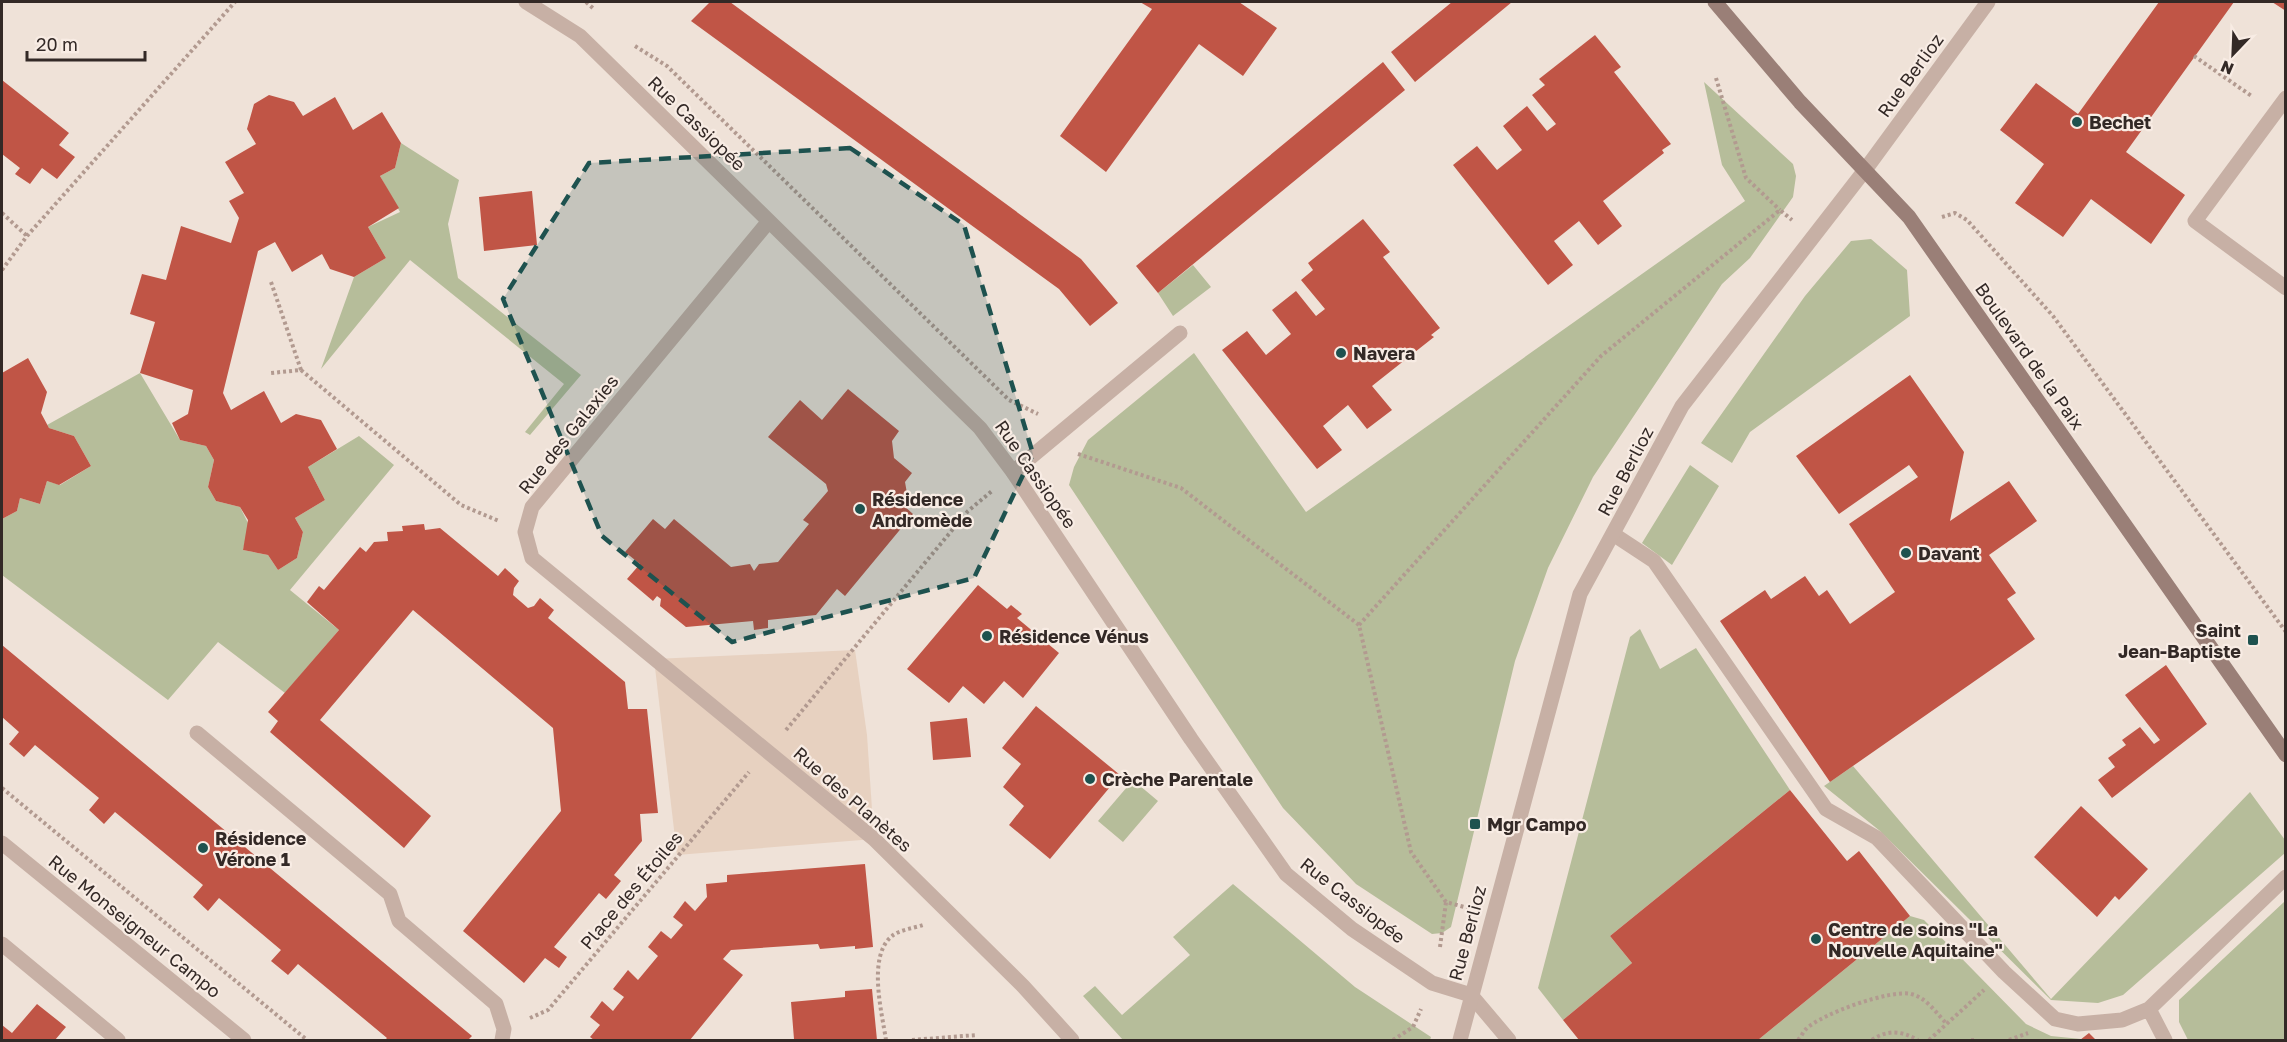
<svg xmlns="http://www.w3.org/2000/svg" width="2287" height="1042" viewBox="0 0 2287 1042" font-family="'Golos Text',sans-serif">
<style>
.green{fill:#b6bd9a}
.plaza{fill:#e7d1c0}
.building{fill:#c05546}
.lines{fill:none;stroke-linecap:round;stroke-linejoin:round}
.path{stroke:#b29a90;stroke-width:4;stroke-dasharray:3 3;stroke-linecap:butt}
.service{stroke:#c7b0a5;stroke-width:15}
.minor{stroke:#c7b0a5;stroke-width:15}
.secondary{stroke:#9a7f77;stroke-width:15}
.marked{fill:#1e524f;fill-opacity:0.2;stroke:#1e524f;stroke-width:4.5;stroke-dasharray:12 8;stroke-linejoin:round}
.poi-dot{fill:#1e524f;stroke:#f8ece4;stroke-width:2}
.labels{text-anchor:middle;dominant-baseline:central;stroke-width:4.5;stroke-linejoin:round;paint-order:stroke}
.street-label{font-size:18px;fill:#332926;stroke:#f8ece4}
.poi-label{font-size:18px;font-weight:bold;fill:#332926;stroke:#f8ece4;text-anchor:start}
</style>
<rect width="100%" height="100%" fill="#efe2d8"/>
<path class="green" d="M1704 82 1793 164 1796 176 1793 197 1750 258 1722 284 1593 477 1548 568 1515 661 1451 927 1442 933 1432 934 1356 884 1283 808 1069 485 1074 467 1088 440 1194 353 1306 512 1745 201 1722 165Z
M401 143 459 180 448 224 458 278 581 375 530 435 525 432 564 384 410 260 321 369 354 277 386 258 368 227 400 212 380 176 395 168Z
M1871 239 1907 270 1910 316 1750 432 1732 463 1701 443 1805 296 1851 241Z
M1193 265 1211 287 1173 316 1158 293Z
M140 373 180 440 206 446 214 460 208 487 216 501 240 507 249 525 243 550 268 555 278 570 297 558 303 532 295 518 325 500 308 467 359 436 394 465 290 590 339 630 285 693 218 642 168 700 2 575V519L17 511 20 498 40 504 47 481 60 485 91 466 74 436 49 428 47 425Z
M1690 465 1719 486 1672 565 1642 543Z
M1640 629 1660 669 1696 648 1790 790 1610 936 1632 963 1563 1020 1538 988 1630 637Z
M1853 766 2051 999 2250 792 2285 840V853L2123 995 2098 1003 2051 1000 1880 831 1824 786Z
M1133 780 1158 801 1123 842 1098 821Z
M1233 884 1355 987 1431 1037 1430 1040H1123L1083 996 1095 986 1122 1015 1190 955 1173 937Z
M2284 902 2285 1040H2188L2179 1022V1000Z
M1910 916 1924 920 2026 1024 2051 1036 2081 1039 1758 1040Z"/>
<path class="plaza" d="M855 650 867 735 874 839 677 855 654 659Z"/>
<path class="building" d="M710 2H730L1081 259 1118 303 1090 326 1059 289 691 21Z
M1140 2H1239L1277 28 1243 76 1199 44 1106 172 1060 136 1152 9Z
M1452 2H1512L1415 82 1391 52Z
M2159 2H2234L2126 152 2185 195 2151 244 2091 199 2063 237 2015 203 2044 164 2000 130 2036 83 2078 114Z
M2272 2H2286V11Z
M1595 35 1621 67 1614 72 1671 144 1662 150 1664 153 1603 201 1622 226 1598 245 1579 221 1554 241 1573 265 1548 285 1453 165 1477 146 1497 170 1522 150 1503 126 1527 106 1547 131 1556 124 1532 95 1545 85 1539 79Z
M1383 62 1405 90 1158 293 1136 266Z
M2 80 69 133 59 145 75 157 57 179 42 168 30 184 15 174 20 168 2 154Z
M269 95 294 102 303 116 335 97 353 130 382 112 401 143 395 168 380 176 399 208 368 227 386 258 354 277 330 269 322 254 292 272 275 242 258 251 223 393 231 410 264 391 281 423 296 414 321 420 337 449 308 467 325 500 295 518 303 532 297 558 278 570 268 555 243 550 248 520 240 507 216 501 208 487 214 460 206 446 180 440 172 423 188 414 193 390 140 373 155 322 130 314 142 274 166 280 181 226 231 243 239 218 229 201 244 193 225 162 256 144 247 129 254 104Z
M532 191 537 245 484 251 479 197Z
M1363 219 1390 252 1383 257 1440 328 1431 335 1434 337 1372 386 1392 410 1367 429 1348 405 1323 426 1342 450 1317 469 1222 350 1247 331 1266 355 1291 334 1272 310 1296 291 1316 316 1325 309 1301 280 1313 270 1308 263Z
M28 358 47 392 41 413 49 428 74 436 91 466 59 485 47 481 40 504 20 498 17 511 2 519V373Z
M1910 375 1964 452 1950 521 2009 481 2037 521 1989 555 2016 593 2007 599 2035 639 1830 782 1720 621 1765 590 1771 599 1805 576 1819 596 1827 590 1850 624 1895 592 1849 524 1918 477 1909 465 1839 514 1796 456Z
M848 389 899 431 892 441 894 458 912 473 905 482 908 499 902 504 913 514 845 596 837 589 816 615 768 620V628L754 630 753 621 686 627 660 606 661 599 657 596 653 601 627 579 640 564 625 552 653 519 665 529 674 519 731 567 750 564 754 571 759 564 778 562 809 524 803 520 828 491 826 484 768 437 800 400 822 420Z
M424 524 425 530 440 528 498 576 505 568 519 581 514 588 513 595 528 608 534 606 540 598 554 610 548 618 625 682 628 709H647L658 813 640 814 642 841 614 875 621 881 606 899 599 893 554 947 567 957 559 968 545 958 524 983 463 931 561 811 553 728 413 610 320 720 431 816 404 848 270 732 278 721 268 712 339 630 307 602 319 586 324 590 360 547 366 552 374 542 388 541 387 532 403 531 402 526Z
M978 585 1007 609 1011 605 1022 614 1017 618 1059 653 1023 698 1004 681 984 704 963 686 949 703 907 669Z
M2 645 472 1036 468 1040H385L387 1038 298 964 288 975 271 961 281 950 219 898 208 911 193 897 203 885 115 812 104 824 89 810 99 798 35 745 24 757 9 744 19 732 2 717Z
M2166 665 2207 724 2112 798 2098 780 2115 767 2108 758 2126 745 2122 740 2140 727 2154 744 2160 740 2125 695Z
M1036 706 1120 775 1050 859 1009 825 1024 806 1003 787 1021 764 1002 748Z
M967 718 971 757 933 760 930 722Z
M1790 790 1847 861 1859 851 1910 916 1758 1040H1579L1563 1020 1632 963 1610 936Z
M2081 806 2148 869 2119 900 2115 896 2097 917 2034 857Z
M865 864 873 947 855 949V946L820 949 818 944 731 950 723 959 743 975 690 1040H594L590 1037 600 1025 590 1017 602 1001 613 1011 624 997 613 989 628 970 638 980 658 956 648 947 661 931 671 939 683 925 673 917 685 901 695 911 707 897 706 884 727 882V875Z
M872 989 877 1040 794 1039 791 1002 845 997V991Z
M37 1004 66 1027 55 1040H2V1025L12 1033Z
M2089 1033 2096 1040H2080Z"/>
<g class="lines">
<path class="path" d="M586 2 594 9
M635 46 667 66 1009 400 1038 414
M2194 56 2253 97
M1716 78 1746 178 1780 210
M2 213 27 236
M1942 217 1955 213 1967 220 2053 316 2286 632
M2 270 27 236 235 2
M271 282 301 370 271 373
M301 370 461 505 499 521
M1078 454 1181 488 1359 625 1411 852 1446 902 1468 908
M1359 625 1601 356 1780 210 1792 220
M786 730 968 511 992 491
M2 788 307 1040
M1440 947 1446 902
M530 1018 548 1010 749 772
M886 1040C882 1013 867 956 892 936 899 930 914 928 923 925
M912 1040 977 1035
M1393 1040 1413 1027 1421 1009
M1798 1040C1801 1037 1803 1032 1806 1029 1821 1014 1891 989 1911 994 1926 997 1937 1014 1947 1024
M1872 1040C1888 1029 1902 1031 1918 1040
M1929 1040 1984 990
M1971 1040H1975
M2009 1040 2028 1033"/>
<path class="service" d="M1013 472 1180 333
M1613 534 1654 561 1826 809 1877 838 2004 972 2055 1019 2078 1024 2122 1020 2149 1009
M197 733 390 894 399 921 496 1004 504 1029 502 1040
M1471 995 1509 1040
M2165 1040 2149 1009 2286 877"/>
<path class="minor" d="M526 2 580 36 980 428 1013 472 1191 739 1286 874 1352 929 1432 983 1471 995
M2286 98 2195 221 2286 288
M769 221 532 507 525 532 532 558 874 839 1023 986 1072 1040
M2 843 244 1040
M2 944 118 1040
M1460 1040 1580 594 1682 406 1865 170 1988 2"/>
<path class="secondary" d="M1715 2 1800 102 1909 217 2286 755"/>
</g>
<path class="marked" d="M850 148 964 225 1033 454 974 578 732 642 602 536 503 299 589 163Z"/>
<g class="poi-dot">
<circle cx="2077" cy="122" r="6"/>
<circle cx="1341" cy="353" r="6"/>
<circle cx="860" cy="509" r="6"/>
<circle cx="1906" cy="553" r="6"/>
<circle cx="987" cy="636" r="6"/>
<rect x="2247" y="634" width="12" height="12" rx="3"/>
<circle cx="1090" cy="779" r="6"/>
<rect x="1469" y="818" width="12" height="12" rx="3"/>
<circle cx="203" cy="848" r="6"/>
<circle cx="1816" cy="939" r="6"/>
</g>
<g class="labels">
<g class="street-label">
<text transform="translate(1910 75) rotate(-54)">Rue Berlioz</text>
<text transform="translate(697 123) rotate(44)">Rue Cassiopée</text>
<text transform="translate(2030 356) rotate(55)">Boulevard de la Paix</text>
<text transform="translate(568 434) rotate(-51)">Rue des Galaxies</text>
<text transform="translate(1625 471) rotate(-62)">Rue Berlioz</text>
<text transform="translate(1036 474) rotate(55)">Rue Cassiopée</text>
<text transform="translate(853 799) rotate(41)">Rue des Planètes</text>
<text transform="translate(631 890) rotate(-50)">Place des Étoiles</text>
<text transform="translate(1353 900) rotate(38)">Rue Cassiopée</text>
<text transform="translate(135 926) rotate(39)">Rue Monseigneur Campo</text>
<text transform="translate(1467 933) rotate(-75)">Rue Berlioz</text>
</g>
<g class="poi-label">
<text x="2089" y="122">Bechet</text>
<text x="1353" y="353">Navera</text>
<text x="872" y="499">Résidence<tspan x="872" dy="21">Andromède</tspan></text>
<text x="1918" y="553">Davant</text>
<text x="2241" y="630" text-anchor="end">Saint<tspan x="2241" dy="21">Jean-Baptiste</tspan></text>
<text x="999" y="636">Résidence Vénus</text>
<text x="1102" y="779">Crèche Parentale</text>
<text x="1487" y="824">Mgr Campo</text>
<text x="215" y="838">Résidence<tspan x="215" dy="21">Vérone 1</tspan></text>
<text x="1828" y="929">Centre de soins "La<tspan x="1828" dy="21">Nouvelle Aquitaine"</tspan></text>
</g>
</g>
<rect width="2287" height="1042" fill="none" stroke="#332926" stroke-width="6"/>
<g transform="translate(2233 54) rotate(203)" stroke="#f8ece4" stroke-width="4.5" paint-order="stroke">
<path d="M0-4.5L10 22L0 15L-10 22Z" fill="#332926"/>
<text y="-9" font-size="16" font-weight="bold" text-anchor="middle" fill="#332926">N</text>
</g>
<path d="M27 51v9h118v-9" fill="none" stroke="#332926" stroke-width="3"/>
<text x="36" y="51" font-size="18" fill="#332926" stroke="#f8ece4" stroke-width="4.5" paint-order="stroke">20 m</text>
</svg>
